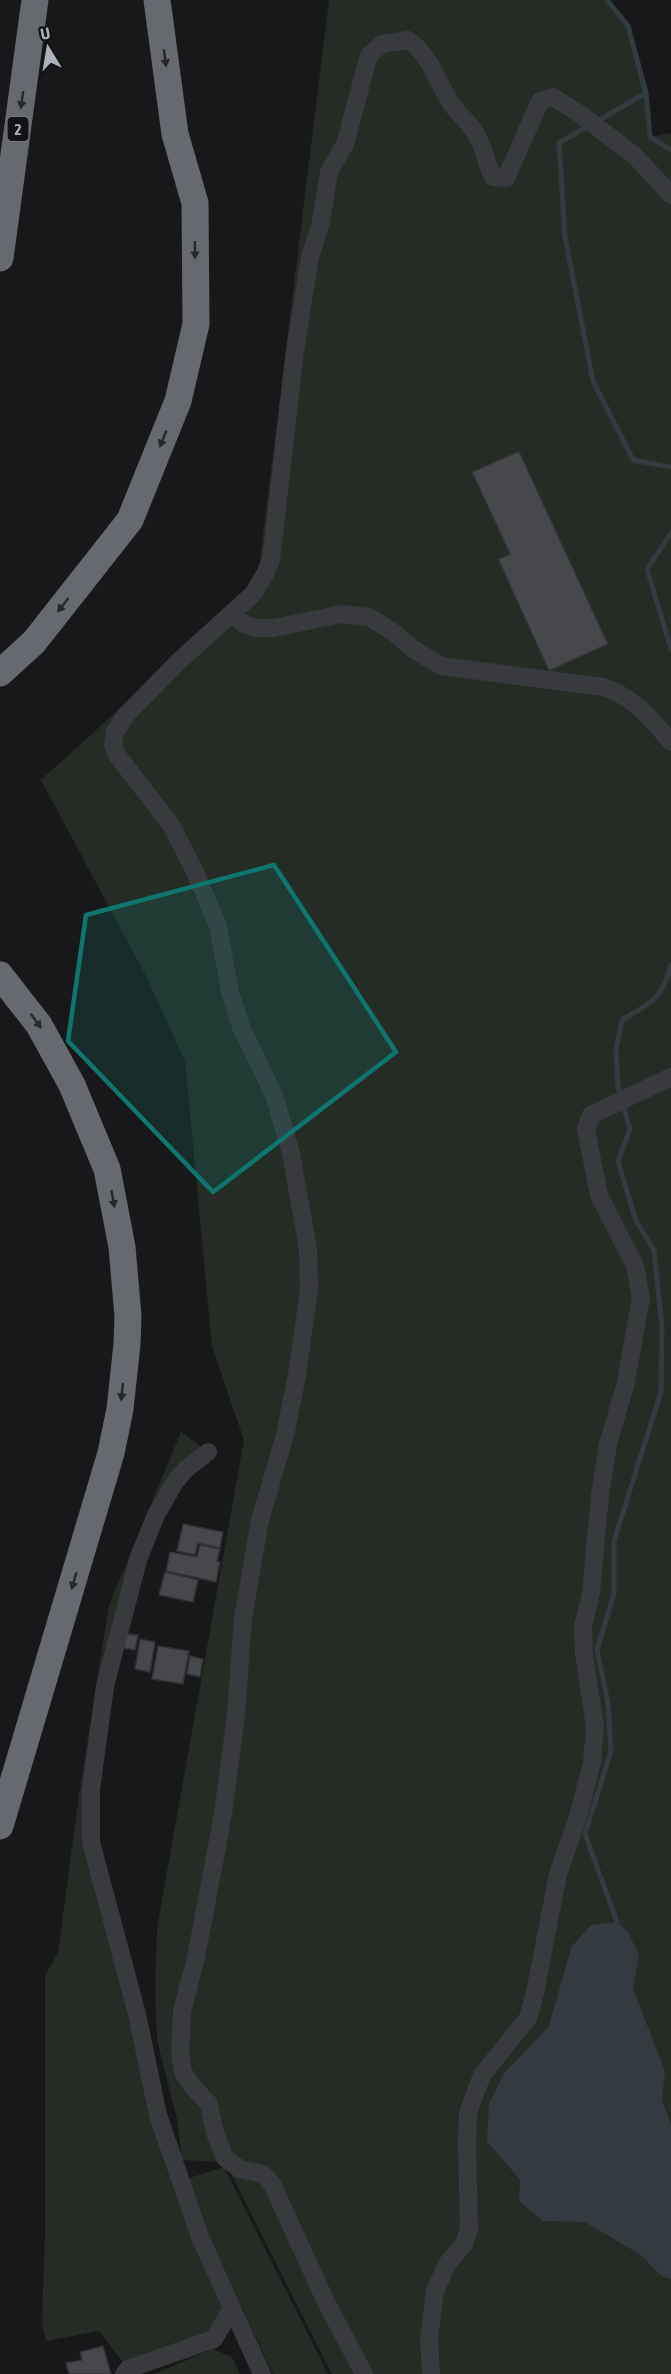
<svg xmlns="http://www.w3.org/2000/svg" width="671" height="2374" viewBox="0 0 671 2374" font-family="'Asap Condensed',sans-serif">
<style>
.green{fill:#242c25}
.water{fill:#333b41}
.lines{fill:none;stroke-linecap:round;stroke-linejoin:round}
.stream{stroke:#333b41;stroke-width:5}
.building{fill:#47484c;stroke:#323236;stroke-width:1.5}
.minor{stroke:#393a3e;stroke-width:18}
.highway{stroke:#66696f;stroke-width:27}
.oneway{fill:#28282c}
.marked{fill:#0f766e;fill-opacity:0.2;stroke:#0f766e;stroke-width:4.5;stroke-linejoin:round}
.labels{text-anchor:middle;dominant-baseline:central;stroke-width:6;stroke-linejoin:round;paint-order:stroke}
.shield{fill:#131315;stroke:#7e8187;stroke-width:1.5}
.shield-label{font-size:15px;font-weight:bold;fill:#acb0b8}
</style>
<rect width="100%" height="100%" fill="#18181a"/>
<path class="green" d="M329 0H607L628 26 646 93 650 137 671 133V2374H332L225 2162 182 2160 177 2119 157 2040 155 1990 157 1928 244 1440 212 1346 185 1062 147 978 41 780 257 584Z
M181 1432 208 1452 187 1469 128 1596 91 1842 158 2115 232 2308 214 2339 128 2369 99 2331 46 2341 42 2324 45 2232V1975L58 1953 79 1795 109 1605Z
M224 2167 328 2374H273L183 2180Z
M213 2349 232 2357 240 2374H154Z"/>
<path class="water" d="M617 1922 628 1932 639 1955 633 1989 665 2071 662 2100 671 2125V2279L661 2276 641 2255 585 2222 543 2221 519 2201 520 2180 487 2141 489 2104 504 2073 548 2028 572 1946 591 1925Z"/>
<g class="lines">
<path class="stream" d="M607 0 628 26 646 93 650 137 671 150
M646 93 559 143 565 237 593 381 633 460 671 467
M671 533 647 569 671 649
M617 1922 585 1834 611 1751 608 1703 597 1650 614 1593V1541L661 1392 662 1328 654 1250 636 1221 618 1161 630 1129 618 1087 616 1049 622 1020C650 1003 663 999 671 965"/>
</g>
<path class="building" d="M519 451 608 644 549 671 498 559 510 554 472 472Z
M183 1524 223 1532 220 1548 198 1543 195 1555 177 1551Z
M200 1545 220 1549 217 1561 220 1562 216 1582 166 1571 170 1552 197 1557Z
M165 1572 198 1580 193 1602 159 1595Z
M125 1634 138 1635 135 1650 123 1648Z
M140 1639 155 1642 150 1672 135 1669Z
M158 1646 189 1651 183 1684 152 1679Z
M190 1656 203 1659 200 1677 187 1674Z
M103 2346 111 2374H69L66 2363 82 2360 80 2352Z"/>
<g class="lines">
<path class="minor" d="M232 614 244 624 256 628H273L342 614 369 617 392 631 413 649 441 666 603 687C634 697 650 718 671 742
M208 1452 185 1470 175 1482 156 1515 139 1557 105 1686 91 1790V1842L137 2014 158 2115 200 2237 262 2374
M124 2374 128 2369 214 2339 232 2308
M364 2374 326 2302 272 2184 263 2174 240 2169 225 2158 215 2133 209 2104 193 2087 183 2072 180 2053 182 2011 196 1958 223 1814 236 1715 243 1618 260 1520 285 1435 297 1375 309 1290 308 1249 291 1153 274 1095 241 1027 230 992 218 926 196 874 171 825 117 755 113 745 115 732 126 715 178 662 253 594 265 574 271 560 295 351 310 257 321 222 329 172 345 144 369 55 382 44 408 40C431 55 437 83 452 105 460 116 472 125 478 138 485 150 486 164 493 177L506 178 540 101 553 97 580 114 635 156 671 195
M431 2374 429 2339 435 2291 447 2264 464 2244 469 2229 467 2142 468 2113 482 2075 528 2018 535 1993 558 1874 578 1817 592 1763 595 1727 584 1654 583 1627 591 1593 600 1495 608 1444 625 1386 641 1298 635 1266 599 1195 586 1129 591 1115 671 1077"/>
<path class="highway" d="M0 258 35 0
M0 673 34 642 130 520 178 401 196 324 195 203 175 134 157 0
M0 975 39 1025 72 1085 107 1169 122 1247 128 1316 127 1344 120 1409 111 1453 0 1826"/>
</g>
<defs><path id="oneway-solid" d="M-6-.8H1V-3.2L6.5 0L1 3.2V.8H-6Z" transform="scale(1.5)"/></defs>
<g class="oneway">
<use href="#oneway-solid" transform="translate(165 58) rotate(82)"/>
<use href="#oneway-solid" transform="translate(22 100) rotate(98)"/>
<use href="#oneway-solid" transform="translate(195 250) rotate(89)"/>
<use href="#oneway-solid" transform="translate(163 439) rotate(112)"/>
<use href="#oneway-solid" transform="translate(63 605) rotate(128)"/>
<use href="#oneway-solid" transform="translate(36 1021) rotate(54)"/>
<use href="#oneway-solid" transform="translate(113 1199) rotate(80)"/>
<use href="#oneway-solid" transform="translate(122 1392) rotate(96)"/>
<use href="#oneway-solid" transform="translate(74 1581) rotate(106)"/>
</g>
<path class="marked" d="M274 865 396 1052 213 1192 68 1041 86 915Z"/>
<g class="labels">
<rect class="shield" x="7.5" y="117" width="21" height="24" rx="4.5"/>
<g class="shield-label">
<text x="18" y="129">2</text>
</g>
</g>
<g transform="translate(48 48) rotate(349)" stroke="#131315" stroke-width="4.5" paint-order="stroke">
<path d="M0-4.5L10 22L0 15L-10 22Z" fill="#acb0b8"/>
<text y="-9" font-size="16" font-weight="bold" text-anchor="middle" fill="#acb0b8">U</text>
</g>
</svg>
